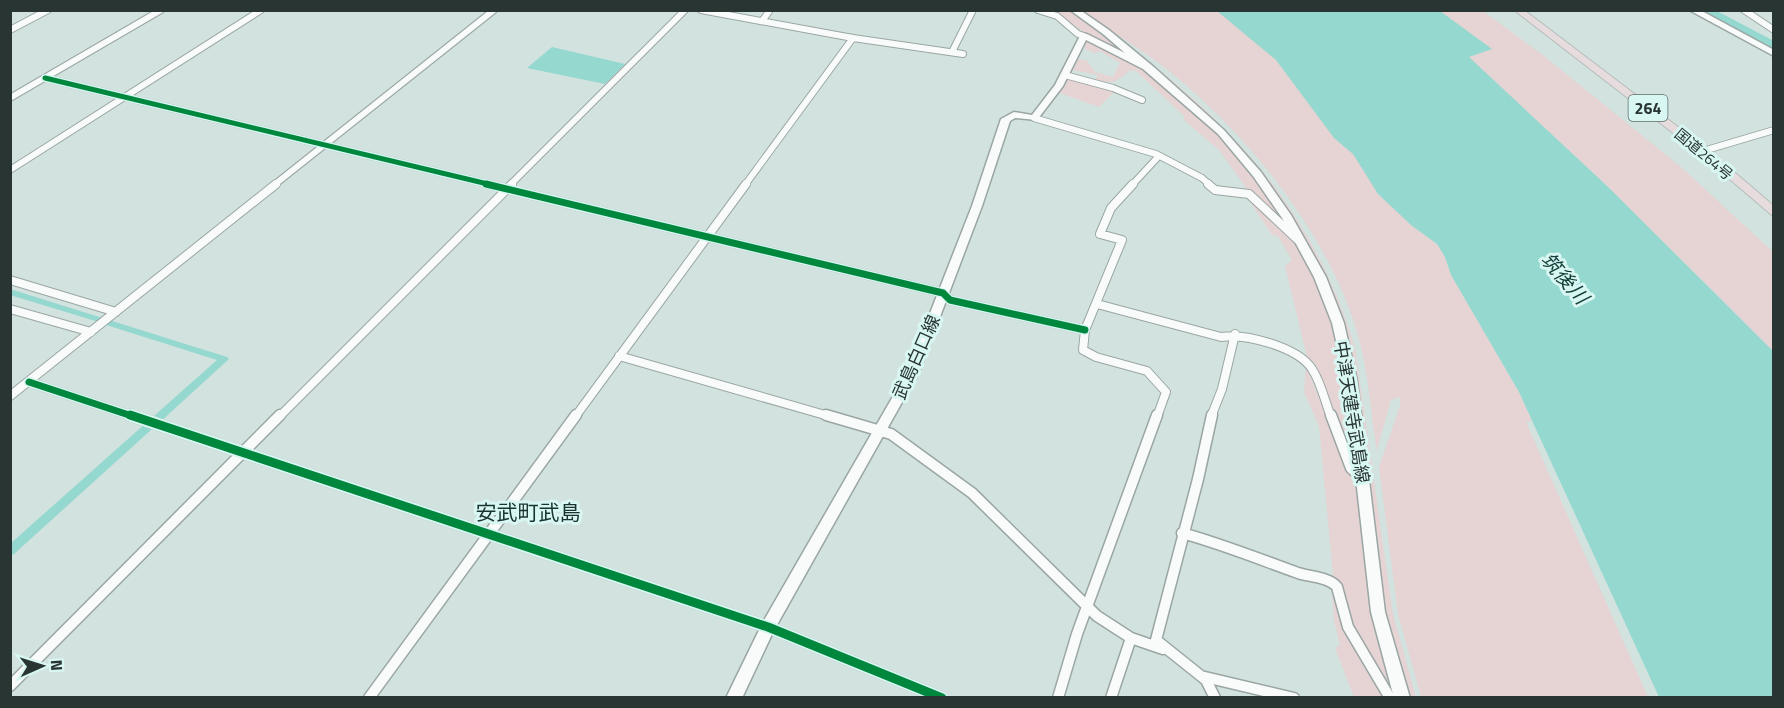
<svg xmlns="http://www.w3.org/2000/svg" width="1784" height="708" viewBox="0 0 1784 708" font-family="'Titillium Web','Noto Sans JP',sans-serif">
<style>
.green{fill:#e6d3d3}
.water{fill:#94d8cf}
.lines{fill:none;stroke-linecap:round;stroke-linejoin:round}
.canal{fill:#94d8cf;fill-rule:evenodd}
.river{fill:#94d8cf;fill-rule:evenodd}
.minor-far2-casing{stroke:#9aa6a4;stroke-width:8}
.minor-far1-casing{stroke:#9aa6a4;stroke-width:10}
.minor-casing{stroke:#9aa6a4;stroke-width:13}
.secondary-casing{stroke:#9aa6a4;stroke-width:3}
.trunk-casing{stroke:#b5bdbc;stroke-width:2}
.minor-far2{stroke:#f8fbfa;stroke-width:6}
.minor-far1{stroke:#f8fbfa;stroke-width:8}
.minor{stroke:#f8fbfa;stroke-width:10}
.secondary{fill:#f8fbfa;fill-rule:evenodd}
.trunk{fill:#e7dcdd;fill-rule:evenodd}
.cycleway-far2-casing{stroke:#d8f6f2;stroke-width:8}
.cycleway-far1-casing{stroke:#d8f6f2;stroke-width:10}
.cycleway-casing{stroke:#d8f6f2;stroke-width:13}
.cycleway-far2{stroke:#00873e;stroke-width:5}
.cycleway-far1{stroke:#00873e;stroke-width:7}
.cycleway{stroke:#00873e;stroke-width:9}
.labels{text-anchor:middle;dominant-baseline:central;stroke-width:6;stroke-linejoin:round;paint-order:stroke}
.far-street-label{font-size:15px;fill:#293533;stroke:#d8f6f2}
.shield{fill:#d8f6f2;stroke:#5e6f6c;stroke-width:1.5}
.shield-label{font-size:16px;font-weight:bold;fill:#293533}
.street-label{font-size:18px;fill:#293533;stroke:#d8f6f2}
.water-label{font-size:20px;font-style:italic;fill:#133e39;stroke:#d8f6f2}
.quarter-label{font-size:21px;fill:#193330;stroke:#d8f6f2}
</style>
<rect width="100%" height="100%" fill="#d2e2df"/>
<path class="green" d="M1052 11H1068L1074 14 1139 62 1087 34Z
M1081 11H1221L1284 60 1371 160 1411 225 1437 244 1445 257 1451 275 1519 392 1532 421 1526 422 1648 697H1421L1398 614 1379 467 1400 406V397L1391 400 1377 450C1371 416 1369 380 1361 347 1336 241 1245 129 1160 64 1135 45 1107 29 1081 11Z
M1440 11H1483L1544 56 1681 167 1773 252V351L1606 185 1468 57 1491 49Z
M1086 42 1095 43 1152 74 1219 135 1253 175 1291 232 1246 188 1220 151 1184 120V116L1136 71 1130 70C1115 83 1114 84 1095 80L1098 75 1072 70 1077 59 1086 60 1095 72 1113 77 1120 63 1100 51 1095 53 1085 49Z
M1151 64C1166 74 1179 87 1193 99 1271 168 1325 248 1355 348L1393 614 1416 697H1409C1402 670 1392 642 1387 614 1365 489 1373 353 1305 240 1283 201 1257 162 1225 130 1204 109 1167 86 1151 64Z
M1067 78 1115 91 1099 107 1057 92Z
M1247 197 1299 246 1317 282 1334 328 1347 385 1353 466 1314 362 1307 357 1285 266 1292 260 1278 236 1272 235Z
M1306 366 1356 489 1371 614 1390 690 1350 625 1341 583 1333 575 1319 426 1304 392Z
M1332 593 1342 626 1385 697H1354L1335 648 1340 645 1334 621Z"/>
<path class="water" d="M1217 11H1440L1492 49 1469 57 1606 185 1773 351V697H1659L1519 392 1451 275 1445 257 1437 244 1411 225 1378 194 1353 154 1334 138 1276 60Z
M552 47 625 64 605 84 527 68Z"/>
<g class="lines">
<path class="canal" d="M10 289 227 357 229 359 160 422H154L152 419 154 416 217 360 103 324 102 323 10 295Z
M149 422 152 423 154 426 152 429 14 554 10 555V544L146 423Z"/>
<path class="river" d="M1701 10H1715L1774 41V49Z"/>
<g class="minor-far2-casing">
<path id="minor-far2" d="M701 10 853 38 963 54
M1038 10 1057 16 1078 34 1084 36
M1744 10 1774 30
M762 21 770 10
M10 30 48 10
M952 52 973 10
M1065 75 1113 88 1142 100
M45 78 492 185
M10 98 161 10
M1034 118 1156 154 1202 178 1210 185
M1703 151 1774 130
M10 170 261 10
M274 185 494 10
M510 185 685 10
M745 185 853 38
M1132 185 1158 157"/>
</g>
<g class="minor-far1-casing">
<path id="minor-far1" d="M486 184 943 293 950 300 1085 330
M1133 184 1111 208 1100 234 1122 240 1085 330 1083 350 1096 357 1147 371 1166 392 1157 417
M1208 184 1215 190 1249 194 1298 240
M10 280 116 312
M1097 304 1221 337C1245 333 1298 347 1312 369 1321 382 1325 402 1331 417
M10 309 91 332
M619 356 832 417
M29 382 135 417
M10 396 276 184
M279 417 512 184
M575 417 746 184
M1211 417 1222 389 1235 334"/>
</g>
<g class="minor-casing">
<path id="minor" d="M130 415 768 627 942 698
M826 415 891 434 972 493 1097 616 1131 638 1163 649
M1212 415 1198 479 1156 640 1206 680 1215 698
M1331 415 1351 468 1363 479
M1182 533C1222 544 1259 559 1298 573 1310 577 1329 577 1337 587L1348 627 1390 698
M1205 677 1294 698
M10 686 280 415
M369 698 576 415
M1058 698 1077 634 1157 415
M1111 698 1131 638"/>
</g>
<g class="secondary-casing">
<path id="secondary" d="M1070 10H1080L1109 30 1155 68 1224 130 1261 172 1291 215 1326 277 1344 323 1357 381 1385 612 1410 698H1394L1371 612 1345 381 1332 323 1314 277 1282 218 1253 176 1218 134 1143 69 1086 40 1063 86 1037 120 1015 118 1010 121 982 206 919 372 773 632 742 698H726L763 622 907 372 972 206 1001 119 1014 112 1032 115 1055 85 1081 34H1087L1125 53 1103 34Z
M1689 10H1700L1774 50V56Z"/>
</g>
<g class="trunk-casing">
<path id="trunk" d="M1514 10H1524L1707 149 1774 206V217L1699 153Z"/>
</g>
<use href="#minor-far2" class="minor-far2"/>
<use href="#minor-far1" class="minor-far1"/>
<use href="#minor" class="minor"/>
<use href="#secondary" class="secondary"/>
<use href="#trunk" class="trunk"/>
<g class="cycleway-far2-casing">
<path id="cycleway-far2" d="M45 78 492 185"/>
</g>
<g class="cycleway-far1-casing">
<path id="cycleway-far1" d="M486 184 943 293 950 300 1085 330
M29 382 135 417"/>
</g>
<g class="cycleway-casing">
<path id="cycleway" d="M130 415 768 627 942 698"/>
</g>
<use href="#cycleway-far2" class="cycleway-far2"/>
<use href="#cycleway-far1" class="cycleway-far1"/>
<use href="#cycleway" class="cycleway"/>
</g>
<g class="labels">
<g class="far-street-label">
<text transform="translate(1704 154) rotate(40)">国道264号</text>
</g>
<rect class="shield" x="1628.5" y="95" width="39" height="26" rx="4.5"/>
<g class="shield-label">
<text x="1648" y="108">264</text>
</g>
<g class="street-label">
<text transform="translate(916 357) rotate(-66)">武島白口線</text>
<text transform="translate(1352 412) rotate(81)">中津天建寺武島線</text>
</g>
<g class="water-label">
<text transform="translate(1565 278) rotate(49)">筑後川</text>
</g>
<g class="quarter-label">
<text x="528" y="512">安武町武島</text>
</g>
</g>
<rect width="1784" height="708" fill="none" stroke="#293533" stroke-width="24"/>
<g transform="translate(42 666) rotate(87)" stroke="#d8f6f2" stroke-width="4.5" paint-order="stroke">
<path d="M0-4.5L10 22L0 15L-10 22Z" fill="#293533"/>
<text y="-9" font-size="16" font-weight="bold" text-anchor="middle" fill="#293533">N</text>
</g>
</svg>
